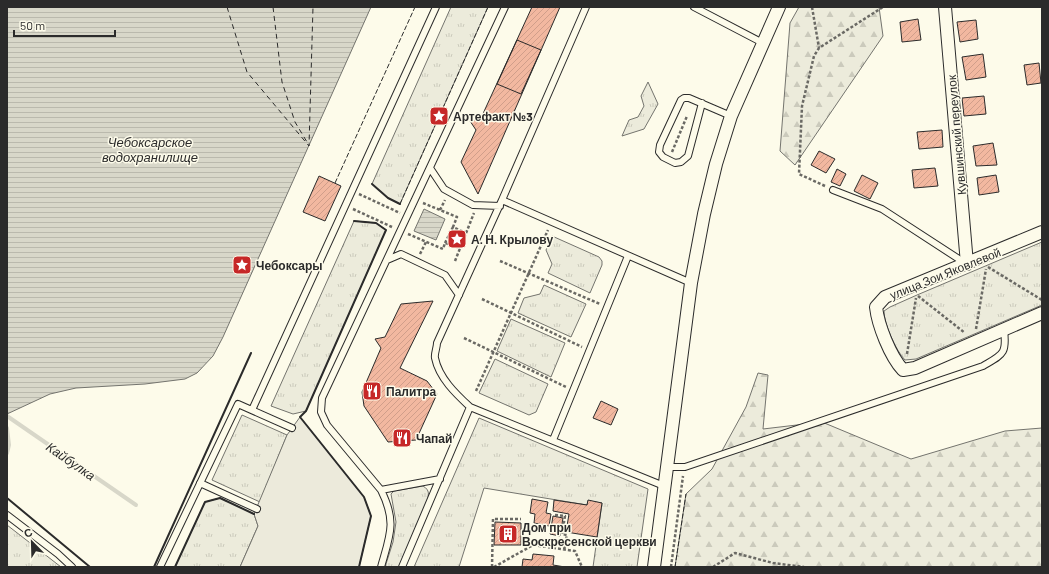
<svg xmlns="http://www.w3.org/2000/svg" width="1049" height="574" viewBox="0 0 1049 574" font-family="Barlow,sans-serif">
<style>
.grass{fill:url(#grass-tufts);stroke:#74746e}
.forest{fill:url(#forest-firs);stroke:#74746e}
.parking{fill:#eceadb;stroke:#74746e}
.water{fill:url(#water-rules);stroke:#74746e}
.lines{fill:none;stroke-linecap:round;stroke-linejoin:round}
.stream{stroke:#d8d7c9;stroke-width:4}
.ferry{stroke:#2b2b2b;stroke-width:1;stroke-dasharray:5 4;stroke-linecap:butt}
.building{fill:url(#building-hatch);stroke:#2b2b2b}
.service-casing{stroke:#2b2b2b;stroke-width:8}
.minor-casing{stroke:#2b2b2b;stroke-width:14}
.path{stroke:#6a6964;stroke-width:2.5;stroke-dasharray:3 2;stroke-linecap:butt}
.service{stroke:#fdfbea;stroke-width:6}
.minor{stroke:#fdfbea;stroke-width:12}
.fence{stroke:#2b2b2b;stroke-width:1;stroke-dasharray:5 2;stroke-linecap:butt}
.wall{stroke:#2b2b2b;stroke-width:2}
.labels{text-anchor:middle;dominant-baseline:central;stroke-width:3;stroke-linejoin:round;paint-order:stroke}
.poi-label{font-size:12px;font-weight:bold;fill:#2b2b2b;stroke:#fdfbea;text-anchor:start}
.street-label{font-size:12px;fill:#2b2b2b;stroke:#fdfbea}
.water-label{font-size:13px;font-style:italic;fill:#2b2b2b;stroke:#fdfbea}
</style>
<defs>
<pattern id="grass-tufts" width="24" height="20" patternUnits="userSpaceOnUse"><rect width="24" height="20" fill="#ecebdb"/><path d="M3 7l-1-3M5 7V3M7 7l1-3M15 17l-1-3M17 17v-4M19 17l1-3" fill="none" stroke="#cbcabc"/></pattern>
<pattern id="forest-firs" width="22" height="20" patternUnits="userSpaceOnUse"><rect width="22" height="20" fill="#ecebdb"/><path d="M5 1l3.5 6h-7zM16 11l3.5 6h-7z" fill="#cbcabc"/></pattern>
<pattern id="water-rules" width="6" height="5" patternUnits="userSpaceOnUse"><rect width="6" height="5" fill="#d8d7c9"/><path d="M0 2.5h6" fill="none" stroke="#bab9ad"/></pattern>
<pattern id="building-hatch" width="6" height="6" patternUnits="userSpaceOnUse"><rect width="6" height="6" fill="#f2b8a0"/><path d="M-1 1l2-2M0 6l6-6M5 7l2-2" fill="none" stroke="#d09e8a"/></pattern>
</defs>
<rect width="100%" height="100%" fill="#fdfbea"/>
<path class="grass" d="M451 7H488L400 204 388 198 372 184Z
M648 82 658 104 644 129 622 136 629 120 638 117 644 106 641 96Z
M354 221 376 223 386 230 306 411 293 414 271 406Z
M552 236 599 257 602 261V265L590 293 548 273 552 264 546 250Z
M1042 242V305L916 359 905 360C896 351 884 324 884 311L890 307 917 295Z
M544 285 586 304 571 337 518 313 524 298 540 294Z
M511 319 565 343 551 377 497 351Z
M495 359 548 384 536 412 529 415 479 393Z
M242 415 287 435 260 502 212 480Z
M479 418 648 489 637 567H593L602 503 588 501 587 505 484 488 459 567H414Z
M423 486C430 490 429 495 427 502L400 567H385L393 542 396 522 391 494 394 491Z
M220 498 254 514 258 526 240 567H175L205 502Z
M7 525 61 567H7Z"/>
<path class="forest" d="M799 7H879L883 36 795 165 780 151 790 23Z
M758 373 768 375 763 429 822 422 911 459 1005 431 1042 428V567H675L686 494 712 469 746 407Z"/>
<path class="parking" d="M300 417 364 497 371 516 359 567H240L258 526 254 514 287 435Z"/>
<path class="water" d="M7 7H371L223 337 213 356 197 373 185 379 145 384 76 388 50 394 7 414Z
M424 209 445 219 436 240 414 231Z"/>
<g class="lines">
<path class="stream" d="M7 416 136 505
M7 428 9 445 7 453"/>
<path class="ferry" d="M227 7 247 72 309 146 313 7
M273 7 282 82 295 122 307 142"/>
</g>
<path class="building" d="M532 7H560L478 194 461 162 476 130 470 121 481 118Z
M918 19 921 40 902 42 900 22Z
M976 20 978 39 960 42 957 22Z
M517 40 541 50 521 94 497 84Z
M983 54 986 77 966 80 962 57Z
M1039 63 1041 83 1027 85 1024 65Z
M984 96 986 114 964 116 962 98Z
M942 130 943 147 919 149 917 132Z
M993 143 997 165 976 166 973 146Z
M819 151 835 159 826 173 811 165Z
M935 168 938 186 914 188 912 170Z
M837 169 846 174 840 186 831 182Z
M862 175 878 183 870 199 854 191Z
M996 175 999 192 979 195 977 178Z
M319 176 341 186 325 221 303 212Z
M433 301 400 368 427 381 437 394 416 440 388 442 364 406 362 392 381 348 375 339 385 337 401 304Z
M601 401 618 409 611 425 593 418Z
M532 499 548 502 546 513 551 514 549 526 534 523 535 514 530 513Z
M554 500 587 505 588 500 602 503 597 537 566 532 569 514 553 511Z
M553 516 563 518 560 536 550 534Z
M495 522 521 523V545H494Z
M533 554 554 556 553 565 565 567H522L523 559 532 560Z"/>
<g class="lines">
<g class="service-casing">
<path id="service" d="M586 7 502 200 691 283
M694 7 763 43
M702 103 688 156 681 162 675 163 663 157 659 152 660 145 681 100 684 98H689L731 116
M430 168 444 189 473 205 500 206
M833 190 882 209 965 263
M502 200 437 343C437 348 434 354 435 358 439 378 456 394 470 407L664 486
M387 260 401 254 445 275 459 295
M252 410 436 7
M553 440 628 256
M667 467H685L983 366C1003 354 1007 354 1004 330
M440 479 381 490 327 425 321 412 322 398 505 7
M200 483 257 509
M7 515 58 554 72 567
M160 567 238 404 292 428
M381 567C390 535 397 522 381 490
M402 567 470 407"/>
</g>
<g class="minor-casing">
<path id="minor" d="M945 7 967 264
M1042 232 885 297 876 307C878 325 890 356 903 370L915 368 1042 313
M654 567 691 283 704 214 716 164 731 116 779 7"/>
</g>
<path class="path" d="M812 7 819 48
M672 152 687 116
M825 186 799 174 802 106 814 56 819 48 883 7
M359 194 400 213
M423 203 457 217 453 227 466 233
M353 209 392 227
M440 210 445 200
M408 234 443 249 445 243 460 248
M445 243 453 227
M420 254 426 242
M455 261 474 213
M500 261 600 304
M988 267 1042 300
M918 296 965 333
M482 299 582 347
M976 329 986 269
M464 338 566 387
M907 354 916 298
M476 391 548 230
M555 515 565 516 562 534 567 535 564 550
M492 567 493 519H521
M494 567 533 545 575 551 582 567
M671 567 683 476
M713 567 735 553 773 563 804 567"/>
<use href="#service" class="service"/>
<use href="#minor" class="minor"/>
<path class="fence" d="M335 183 415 7
M400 204 488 7
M675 567 686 494"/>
<path class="wall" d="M372 184 388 198 400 204
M354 221 376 223 386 230 306 411 300 417 364 497 371 516 359 567
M7 498 90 567
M154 567 251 353
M175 567 205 502 220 498 254 514"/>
</g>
<defs>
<g id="sight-square" transform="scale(1)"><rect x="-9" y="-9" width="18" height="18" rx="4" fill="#c62828" stroke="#fdfbea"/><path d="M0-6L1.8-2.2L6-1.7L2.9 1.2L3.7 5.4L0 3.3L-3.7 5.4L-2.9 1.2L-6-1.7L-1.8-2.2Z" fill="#fff"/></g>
<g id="restaurant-square" transform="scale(1)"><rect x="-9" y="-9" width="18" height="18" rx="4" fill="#c62828" stroke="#fdfbea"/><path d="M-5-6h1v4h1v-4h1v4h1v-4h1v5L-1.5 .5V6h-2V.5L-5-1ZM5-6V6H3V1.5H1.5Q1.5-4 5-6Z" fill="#fff"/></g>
<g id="building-square" transform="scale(1)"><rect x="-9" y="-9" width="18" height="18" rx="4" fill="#c62828" stroke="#fdfbea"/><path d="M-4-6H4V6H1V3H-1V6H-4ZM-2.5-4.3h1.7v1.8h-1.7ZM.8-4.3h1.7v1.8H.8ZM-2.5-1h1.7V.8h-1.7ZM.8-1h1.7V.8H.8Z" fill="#fff"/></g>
</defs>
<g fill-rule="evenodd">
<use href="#sight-square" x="439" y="116"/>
<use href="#sight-square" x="457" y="239"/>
<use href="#sight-square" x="242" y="265"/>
<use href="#restaurant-square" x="372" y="391"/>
<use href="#restaurant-square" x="402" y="438"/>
<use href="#building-square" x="508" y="534"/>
</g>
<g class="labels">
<g class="poi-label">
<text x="453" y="116">Артефакт №3</text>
<text x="471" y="239">А. Н. Крылову</text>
<text x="256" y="265">Чебоксары</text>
<text x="386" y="391">Палитра</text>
<text x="416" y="438">Чапай</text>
<text x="522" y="527">Дом при<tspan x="522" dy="14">Воскресенской церкви</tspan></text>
</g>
<g class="street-label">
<text transform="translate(956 135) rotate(-95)">Кувшинский переулок</text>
<text transform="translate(945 273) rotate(-22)">улица Зои Яковлевой</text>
</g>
<g class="water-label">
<text x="150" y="142">Чебоксарское<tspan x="150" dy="15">водохранилище</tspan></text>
<text transform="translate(71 461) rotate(35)">Кайбулка</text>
</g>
</g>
<rect width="1049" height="574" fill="none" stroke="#2b2b2b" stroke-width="16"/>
<g transform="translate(32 542) rotate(337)" stroke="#fdfbea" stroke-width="3" paint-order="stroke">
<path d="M0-3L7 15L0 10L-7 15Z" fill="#2b2b2b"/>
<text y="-6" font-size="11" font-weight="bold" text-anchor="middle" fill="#2b2b2b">С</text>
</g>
<path d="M14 30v6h101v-6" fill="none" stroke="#2b2b2b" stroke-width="2"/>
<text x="20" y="30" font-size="12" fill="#2b2b2b" stroke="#fdfbea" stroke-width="3" paint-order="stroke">50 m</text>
</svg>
